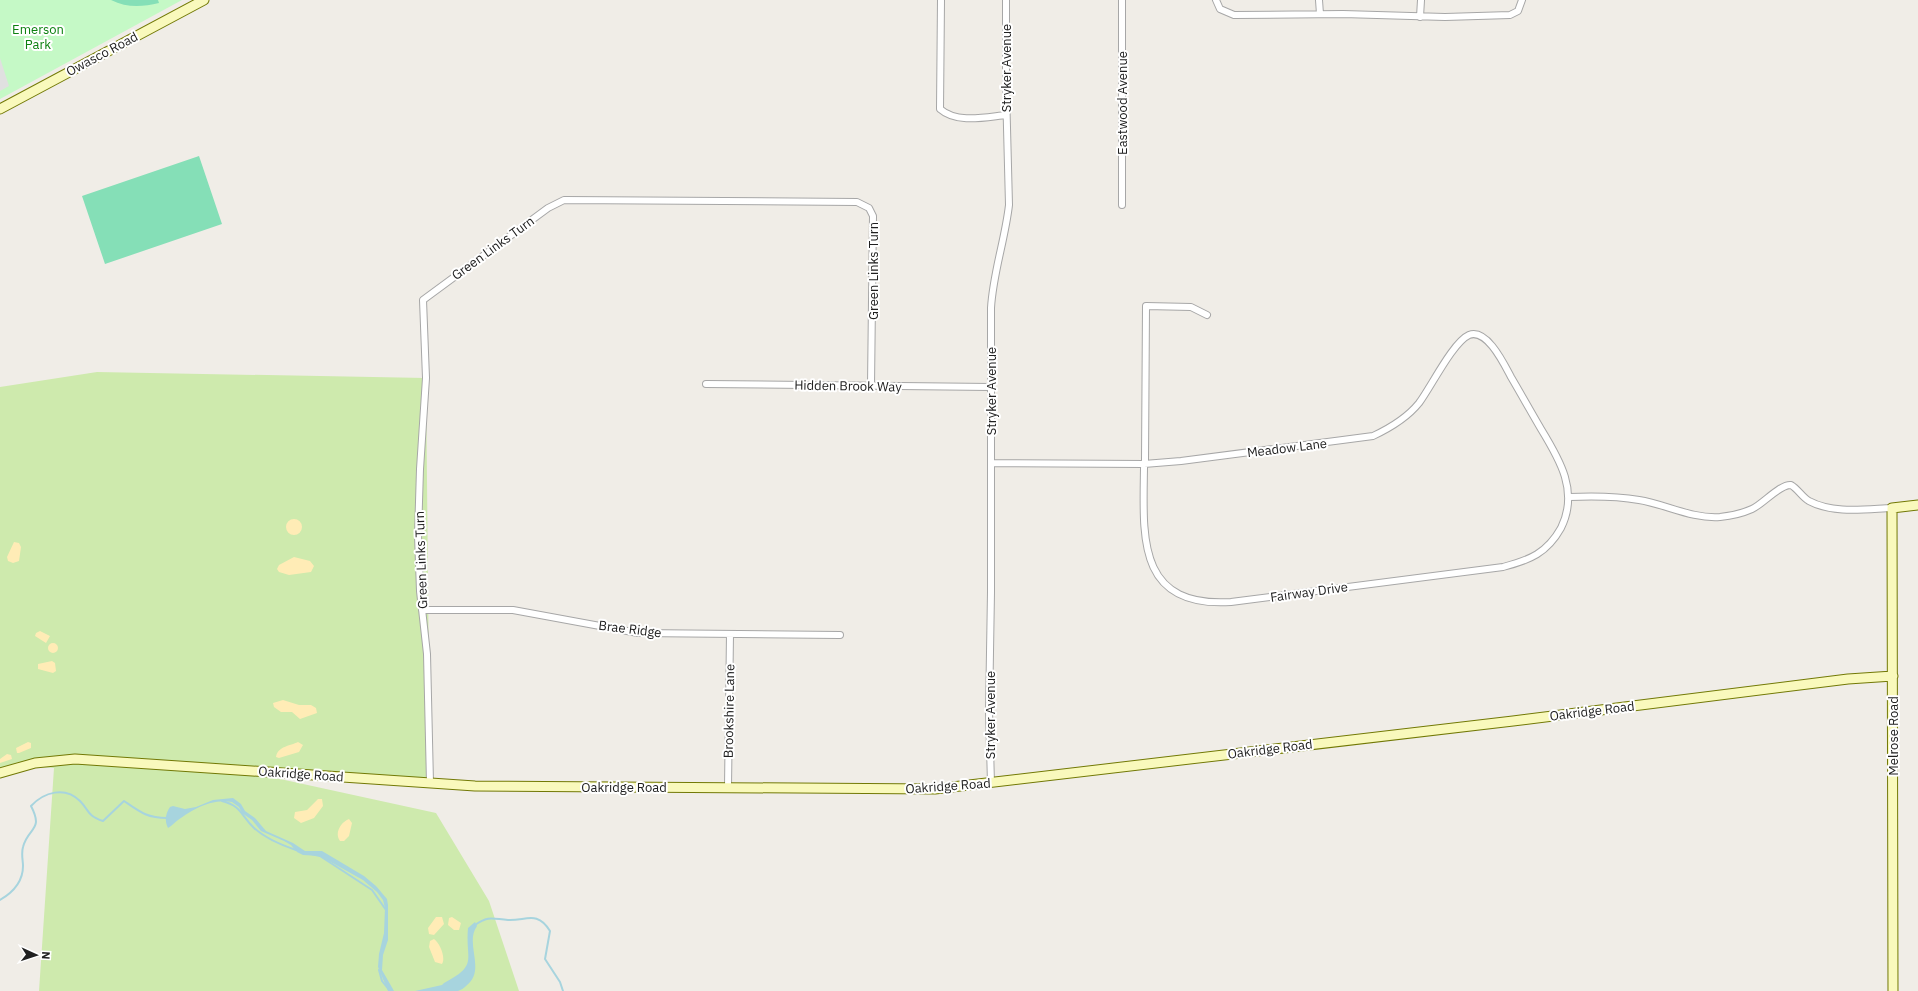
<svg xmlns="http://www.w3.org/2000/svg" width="1918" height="991" viewBox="0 0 1918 991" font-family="'IBM Plex Sans',sans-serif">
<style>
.grass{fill:#ceeaad}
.sand{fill:#ffecb6}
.park{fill:#c5f9c6}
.pitch{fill:#85dfb7}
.parking{fill:#e0e0e0}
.water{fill:#a7d4de}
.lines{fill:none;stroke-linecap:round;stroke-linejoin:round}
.stream{stroke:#a7d4de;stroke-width:2}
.street-casing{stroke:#a7a7a7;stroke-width:8}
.secondary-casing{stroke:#727905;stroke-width:11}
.street{stroke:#fff;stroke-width:6}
.secondary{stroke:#f9f9bc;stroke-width:9}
.labels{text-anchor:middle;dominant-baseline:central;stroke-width:4;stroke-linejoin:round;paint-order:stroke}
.park-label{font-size:13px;fill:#0c8010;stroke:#fff}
.street-label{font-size:13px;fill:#202020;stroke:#fff}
</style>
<rect width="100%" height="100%" fill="#f0ede7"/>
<path class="grass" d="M97 372 426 378 430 783 271 777 436 813 489 901 519 991H39L54 768 23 766 0 773V387Z"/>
<path class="sand" d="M286 527a8 8 0 1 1 16 0a8 8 0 1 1-16 0Z
M14 542 19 543 21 547 19 561 13 563 8 561 7 557Z
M294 557 310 561 314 566 311 572 289 575 279 572 277 569 279 565Z
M40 631 50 636 46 643 35 636 36 633Z
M48 648a5 5 0 1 1 10 0a5 5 0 1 1-10 0Z
M52 661 55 663 56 671 53 673 38 669V664Z
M283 700 299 705H311L316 708 317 713 300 719 292 712H281L274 707 273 703Z
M28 742 31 743V748L19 753H17L16 748Z
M298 742 303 745 299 752 279 758 276 757C278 746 290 746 298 742Z
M7 754 11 755 12 759 0 763V759Z
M318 799H322L323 806 314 818 301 823 294 818 295 812 307 810Z
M349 819 352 823 349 836 344 841H340C334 833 341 822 349 819Z
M436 917H442L444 924 434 935 429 934 428 928Z
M452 917 461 923 459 930H454L448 925 449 918Z
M434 939C440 943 446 958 442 964L435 962 429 947 430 941Z"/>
<path class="park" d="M0 0H182L0 99Z"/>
<path class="pitch" d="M111 0H158L159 3C142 7 127 8 111 0Z
M199 156 222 224 105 264 82 196Z"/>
<path class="parking" d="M0 58 9 86 0 91Z"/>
<path class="water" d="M233 798 241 804 245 811 255 818 266 831 293 843 305 851H322L364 876 376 886 387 899 388 905V940L383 955 382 970 394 991H388L378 967 379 954 384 933 385 908 383 900 377 892 363 880 320 856 303 855 297 852 291 845 284 841 261 831 252 820 242 813 239 807 232 802C210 798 187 812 171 826L168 828C164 820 166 813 170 807L173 806 185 809 196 807 213 800Z
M475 922 477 926C464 944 487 970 466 986 464 988 461 990 458 991 447 991 427 991 415 991L442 985 444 983C479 965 465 960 468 928Z"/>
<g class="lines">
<path class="stream" d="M222 801C242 806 241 816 254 828 266 839 281 845 296 850
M311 854 320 856 372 890 386 910
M0 900C12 893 23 882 23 866 23 860 21 854 23 847 28 827 44 831 31 806 44 792 65 786 80 801 89 810 87 816 103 821L124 801C140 812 147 818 167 818
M475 925C489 915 493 919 508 920 526 921 537 910 550 931L545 959 560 982 563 991
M379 970 382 981 390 991"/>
<g class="street-casing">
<path id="street" d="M941 0 940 109C957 124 986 117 1006 115
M1216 0 1220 9 1234 15 1343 14 1445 17 1510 15 1518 11 1522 0
M1319 0 1320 14
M1420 17 1421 0
M1122 205V0
M706 384 991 387
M991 463 1144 464 1181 461 1373 436C1390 428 1407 418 1419 403 1431 387 1453 342 1469 335 1487 328 1504 364 1511 377 1521 394 1531 412 1541 429 1560 460 1579 492 1561 528 1547 553 1530 560 1503 567L1231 602C1137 608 1143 538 1144 468L1145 460 1146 306 1191 307 1207 315
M1569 497C1592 496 1616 496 1639 500 1665 504 1692 519 1720 517 1730 516 1743 513 1752 509 1763 504 1780 484 1791 485 1798 489 1802 497 1809 501 1833 514 1866 509 1892 508
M422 610H513L638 633 840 635
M430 783 427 654 420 591 418 535 420 469 426 378 423 300 548 208 564 200 857 202 869 208 873 216 871 386
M991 783 989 712 991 592V308C993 273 1005 240 1009 205L1006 89V0
M728 787 730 634"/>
</g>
<g class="secondary-casing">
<path id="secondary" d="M0 109 204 0
M0 773 35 763 75 759 475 786 935 789 1513 721 1848 679 1893 676
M1893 991 1892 508 1918 505"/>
</g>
<use href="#street" class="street"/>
<use href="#secondary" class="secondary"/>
</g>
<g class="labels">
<g class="park-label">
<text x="38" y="29">Emerson<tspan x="38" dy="15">Park</tspan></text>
</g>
<g class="street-label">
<text transform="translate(102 54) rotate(-28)">Owasco Road</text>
<text transform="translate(1006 68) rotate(-90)">Stryker Avenue</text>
<text transform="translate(1122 103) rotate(-90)">Eastwood Avenue</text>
<text transform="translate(493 248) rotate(-36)">Green Links Turn</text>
<text transform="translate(873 271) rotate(-90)">Green Links Turn</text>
<text transform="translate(848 386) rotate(1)">Hidden Brook Way</text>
<text transform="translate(991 391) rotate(-90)">Stryker Avenue</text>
<text transform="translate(1287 448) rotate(-7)">Meadow Lane</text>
<text transform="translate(421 560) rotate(-92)">Green Links Turn</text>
<text transform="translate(1309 592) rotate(-8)">Fairway Drive</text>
<text transform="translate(630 629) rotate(7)">Brae Ridge</text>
<text transform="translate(729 711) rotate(-89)">Brookshire Lane</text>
<text transform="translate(1592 711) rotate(-7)">Oakridge Road</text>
<text transform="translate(990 715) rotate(-90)">Stryker Avenue</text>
<text transform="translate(1893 736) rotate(-90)">Melrose Road</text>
<text transform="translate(1270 749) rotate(-7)">Oakridge Road</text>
<text transform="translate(301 774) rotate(4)">Oakridge Road</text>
<text transform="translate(948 786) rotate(-4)">Oakridge Road</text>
<text x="624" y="787">Oakridge Road</text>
</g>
</g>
<g transform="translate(36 955) rotate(93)" stroke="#ffffff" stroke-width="3" paint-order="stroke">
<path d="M0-3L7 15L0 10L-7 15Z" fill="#202020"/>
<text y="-6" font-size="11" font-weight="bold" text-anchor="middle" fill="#202020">N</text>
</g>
</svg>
